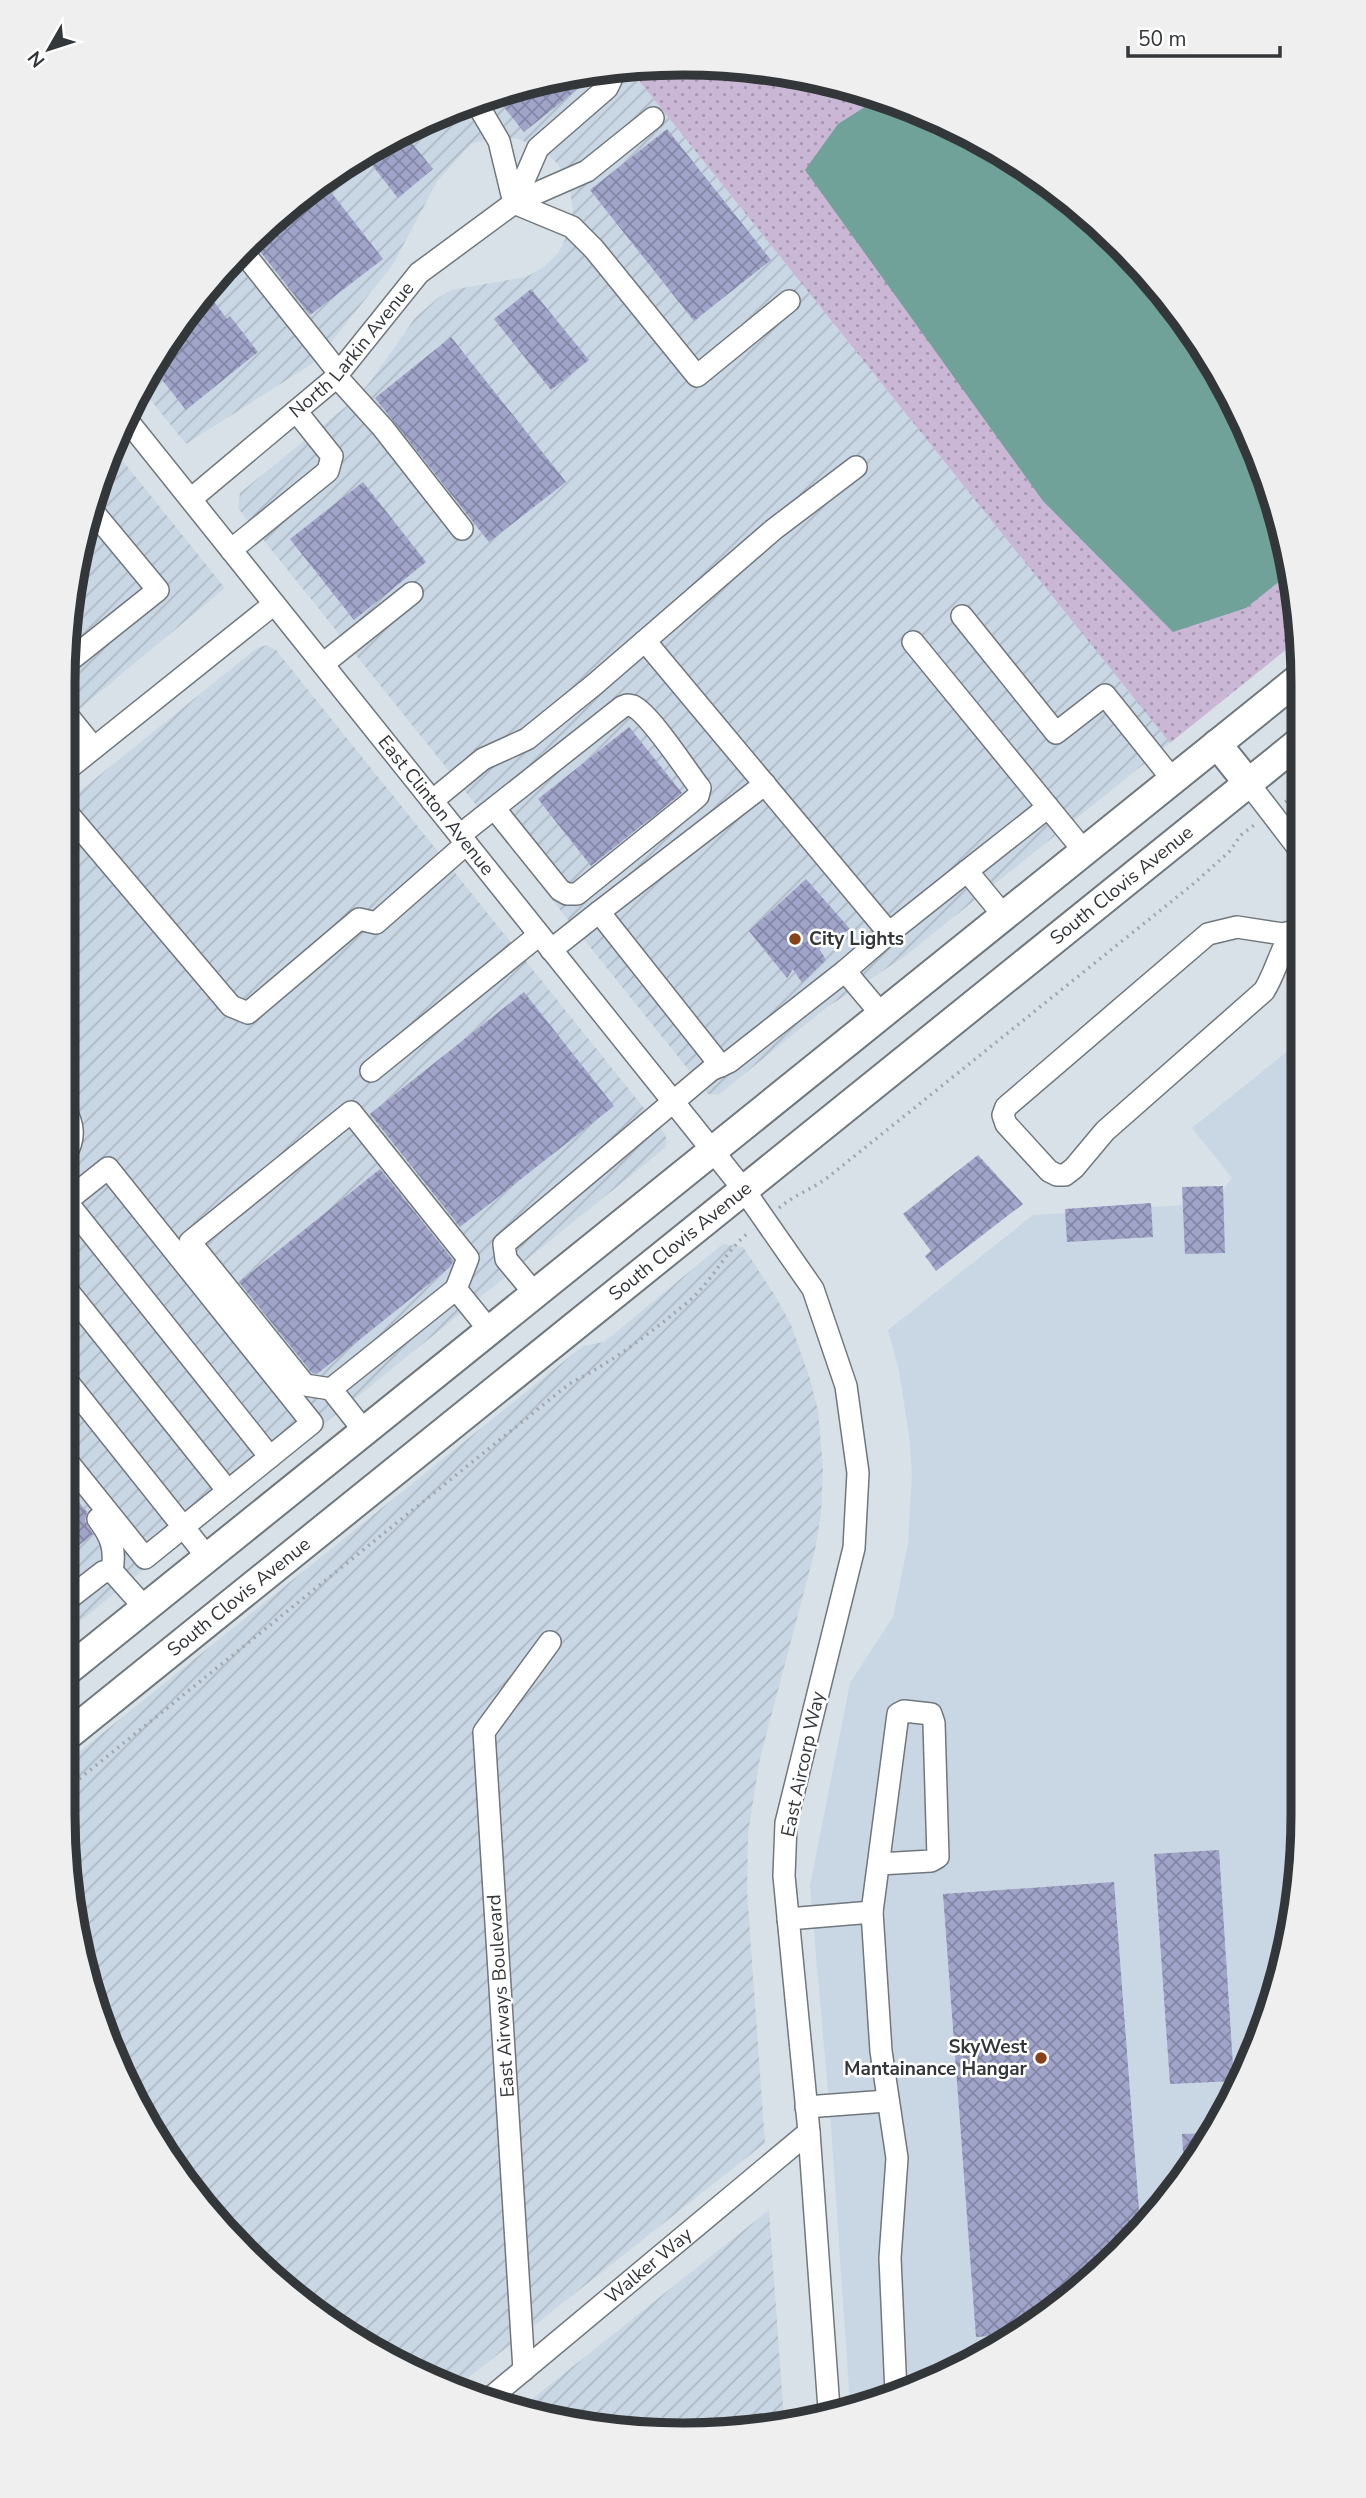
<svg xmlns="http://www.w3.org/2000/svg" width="1366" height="2498" viewBox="0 0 1366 2498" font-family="'Nunito Sans',sans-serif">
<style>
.built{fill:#c9d6e3}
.industrial{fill:url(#industrial-furrows)}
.grass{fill:url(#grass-dots)}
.water{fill:#70a29a}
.building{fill:url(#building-cross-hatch)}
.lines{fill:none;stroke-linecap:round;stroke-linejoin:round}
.minor-casing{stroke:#70777d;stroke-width:24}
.major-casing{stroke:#70777d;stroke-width:32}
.path{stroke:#a0a7ac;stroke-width:3.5;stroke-dasharray:2 5;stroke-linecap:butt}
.minor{stroke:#fff;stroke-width:21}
.major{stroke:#fff;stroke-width:28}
.poi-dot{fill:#874219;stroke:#fff;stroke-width:2.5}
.labels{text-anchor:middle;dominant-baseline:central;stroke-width:5;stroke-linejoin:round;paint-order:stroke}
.street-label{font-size:19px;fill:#34373a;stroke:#fff}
.poi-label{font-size:19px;font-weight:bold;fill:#34373a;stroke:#fff;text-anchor:start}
.rim{fill:none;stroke:#34373a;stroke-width:9}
</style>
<defs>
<pattern id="industrial-furrows" width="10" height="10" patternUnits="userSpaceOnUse" patternTransform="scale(1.75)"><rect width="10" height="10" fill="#c9d6e3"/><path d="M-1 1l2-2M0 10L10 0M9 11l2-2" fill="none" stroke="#adb8c4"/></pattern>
<pattern id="grass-dots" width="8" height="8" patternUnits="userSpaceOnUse" patternTransform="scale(1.75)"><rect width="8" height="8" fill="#c9b7d5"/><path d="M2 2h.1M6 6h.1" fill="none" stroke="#a496ae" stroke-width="1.8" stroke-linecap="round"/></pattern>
<pattern id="building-cross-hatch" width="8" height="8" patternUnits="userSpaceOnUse" patternTransform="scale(1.75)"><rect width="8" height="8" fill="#a0a4c9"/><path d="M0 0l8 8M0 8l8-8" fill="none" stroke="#8386a4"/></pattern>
</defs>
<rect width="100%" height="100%" fill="#d9e1e8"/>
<path class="built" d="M1299 1042 1302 1855 1282 1976 1220 2125 1092 2281 921 2388 850 2404 831 2126 810 1886 850 1683 893 1617 908 1544 912 1472 909 1436 899 1371 888 1330 1033 1215 1213 1203 1232 1178 1192 1128Z"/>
<path class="industrial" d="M628 67 1170 743 904 957 826 1008 718 1095 708 1094 238 508 240 493 354 400 370 382 415 318 439 297 451 290 526 277 544 267 558 253 569 232 573 209 569 185 558 164 540 148 518 139 494 137 471 144 438 180 392 266 315 362 186 444 140 387 146 373 217 275 305 191 408 127 522 84Z
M114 450 225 588 64 722V643L84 522Z
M267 645 276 650 664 1133 667 1140 666 1147 63 1635 64 804 257 648Z
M723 1244 743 1247 776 1297 791 1325 810 1379 818 1411 823 1468 821 1513 815 1550 760 1758 748 1833 747 1892 765 2143 459 2385 339 2331 191 2193 96 2015 63 1815V1765L583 1346 604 1342Z
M769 2210 784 2420 724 2434 523 2414 517 2411Z"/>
<path class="grass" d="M642 64 764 68 882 96 993 146 1092 217 1198 338 1270 483 1298 602V640L1170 743 628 67Z"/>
<path class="water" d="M882 96 993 146 1092 217 1198 338 1270 483 1291 572 1246 608 1173 632 1043 501 805 170 838 124Z"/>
<path class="building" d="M593 72 594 76 524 132 494 95 522 84Z
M667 129 771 260 694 321 590 190Z
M402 131 433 169 398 198 364 155Z
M327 187 383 259 310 315 259 250 256 242Z
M531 289 589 360 551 390 494 319Z
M205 290 227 319 230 316 258 352 186 410 151 366Z
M451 337 566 482 489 542 375 398Z
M363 482 426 562 354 620 290 539Z
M629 727 682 793 591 866 538 799Z
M806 879 850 929 819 948 826 960 802 983 793 969 787 978 749 931Z
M524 992 614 1106 460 1227 370 1114Z
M978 1155 1023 1204 936 1271 925 1256 931 1251 903 1214Z
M380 1169 453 1260 450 1267 317 1374 312 1373 239 1282Z
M1223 1186 1225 1253 1185 1254 1182 1187Z
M1151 1203 1153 1237 1067 1242 1065 1209Z
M63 1483 87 1512 85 1521 93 1534 63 1558Z
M1219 1850 1234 2081 1170 2084 1154 1854Z
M1114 1882 1140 2223 1092 2281 1005 2335 976 2337 943 1894Z
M1214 2133 1202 2147 1184 2169 1182 2134Z"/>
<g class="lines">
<g class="minor-casing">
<g id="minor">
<path d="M476 102 499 141 514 203"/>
<path d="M514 203 572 227 594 249 697 376 789 301"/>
<path d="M514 203 538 148 607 88 611 80 606 70"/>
<path d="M245 248 247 257 339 373"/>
<path d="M336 376 383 428 462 529"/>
<path id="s1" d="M127 420 744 1190 813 1289 846 1386 858 1473 854 1548 786 1823 784 1876 809 2132 829 2409"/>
<path id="s2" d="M191 499 333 380 419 273 514 203 587 171 653 118"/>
<path d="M231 550 328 471 332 456 296 411"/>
<path d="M962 616 1056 733 1105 695 1173 780"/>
<path d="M645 641 889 933 845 971 882 1015"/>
<path d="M913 642 1084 851"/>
<path d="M323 664 412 593"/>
<path d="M64 665 158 590 90 508"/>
<path d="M64 711 94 748"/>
<path d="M64 772 274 604"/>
<path d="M1249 784 1299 849"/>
<path d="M432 801 483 759 527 739 595 684 773 530 856 467"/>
<path d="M64 809 231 1006 248 1013 359 919 376 923 466 844"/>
<path d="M460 835 622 707C627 705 627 704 633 706 651 715 686 770 700 788L698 796 690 803 577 894H567L560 890 494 808"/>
<path d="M967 871 1048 807"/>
<path d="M599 912 765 784"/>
<path d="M1291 932 1283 934 1237 927 1208 934 1006 1107 1003 1115 1006 1124 1049 1171 1057 1175H1065L1074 1168 1105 1131 1264 991C1277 971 1282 940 1299 926"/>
<path d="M889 933 967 871 1004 916"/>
<path d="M551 950 599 912 721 1066"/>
<path d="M371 1071 539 935"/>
<path d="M64 1157C76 1139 74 1125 64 1107"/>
<path d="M66 1201 270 1457"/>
<path d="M64 1286 228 1491"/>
<path d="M535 1294 506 1259 504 1244 711 1070 729 1062 845 971"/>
<path d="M63 1376 208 1558"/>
<path d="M331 1389 305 1385 190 1242 351 1112 468 1258 456 1289"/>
<path d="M365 1432 331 1389 456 1289 490 1331"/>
<path d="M63 1456 145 1558 312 1423 108 1168 64 1203"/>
<path d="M98 1519C111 1536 116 1549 112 1571"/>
<path d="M63 1603 103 1572 112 1571 145 1608"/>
<path d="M872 1912 898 1714 904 1711 931 1714 934 1723 938 1857 931 1861 879 1864"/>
<path d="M788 1919 872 1912 881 2051 897 2158 890 2258 896 2393"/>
<path d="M806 2107 887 2101"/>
<path d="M524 2370 484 1732 550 1642"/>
<path id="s3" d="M489 2399 809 2132"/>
</g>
</g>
<g class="major-casing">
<g id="major">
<path d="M1217 744 1249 784"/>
<path d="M63 1674 1298 679"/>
<path id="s4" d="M63 1739 1298 743"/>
</g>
</g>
<path class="path" d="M1285 802 1298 794
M779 1208C795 1194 816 1188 832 1174 952 1078 1072 981 1192 885L1229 852 1241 835 1257 823
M63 1792 569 1384C606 1365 639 1342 672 1315 681 1307 692 1300 700 1290 717 1272 729 1248 748 1233"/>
<use href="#minor" class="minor"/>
<use href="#major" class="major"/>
</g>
<g class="poi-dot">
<circle cx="795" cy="939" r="7"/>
<circle cx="1041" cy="2058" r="7"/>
</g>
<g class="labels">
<g class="street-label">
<text stroke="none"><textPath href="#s2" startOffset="220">North Larkin Avenue</textPath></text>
<text stroke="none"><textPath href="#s1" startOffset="494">East Clinton Avenue</textPath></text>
<text stroke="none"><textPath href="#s4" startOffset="1360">South Clovis Avenue</textPath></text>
<text stroke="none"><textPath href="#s4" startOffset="793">South Clovis Avenue</textPath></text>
<text stroke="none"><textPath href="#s4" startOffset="226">South Clovis Avenue</textPath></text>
<text transform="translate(803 1764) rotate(-78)">East Aircorp Way</text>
<text transform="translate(501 1996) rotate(-94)">East Airways Boulevard</text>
<text stroke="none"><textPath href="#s3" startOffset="208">Walker Way</textPath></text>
</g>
<g class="poi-label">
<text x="809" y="939">City Lights</text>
<text x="1027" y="2047" text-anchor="end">SkyWest<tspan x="1027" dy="22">Mantainance Hangar</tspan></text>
</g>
</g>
<path d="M0 0H1366V2498H0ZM683 75H683A608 608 0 0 1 1291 683V1815A608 608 0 0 1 683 2423H683A608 608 0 0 1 75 1815V683A608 608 0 0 1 683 75Z" fill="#efefef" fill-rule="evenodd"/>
<path class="rim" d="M683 75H683A608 608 0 0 1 1291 683V1815A608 608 0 0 1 683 2423H683A608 608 0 0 1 75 1815V683A608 608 0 0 1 683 75Z"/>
<g transform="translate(49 49) rotate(231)" stroke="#ffffff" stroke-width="5" paint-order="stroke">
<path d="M0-5L12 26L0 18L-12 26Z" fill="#34373a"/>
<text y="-10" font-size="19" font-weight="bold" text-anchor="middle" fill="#34373a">N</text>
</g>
<path d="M1128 46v10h152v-10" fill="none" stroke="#34373a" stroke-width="3.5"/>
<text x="1138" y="46" font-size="21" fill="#34373a" stroke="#ffffff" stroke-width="5" paint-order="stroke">50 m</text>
</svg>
